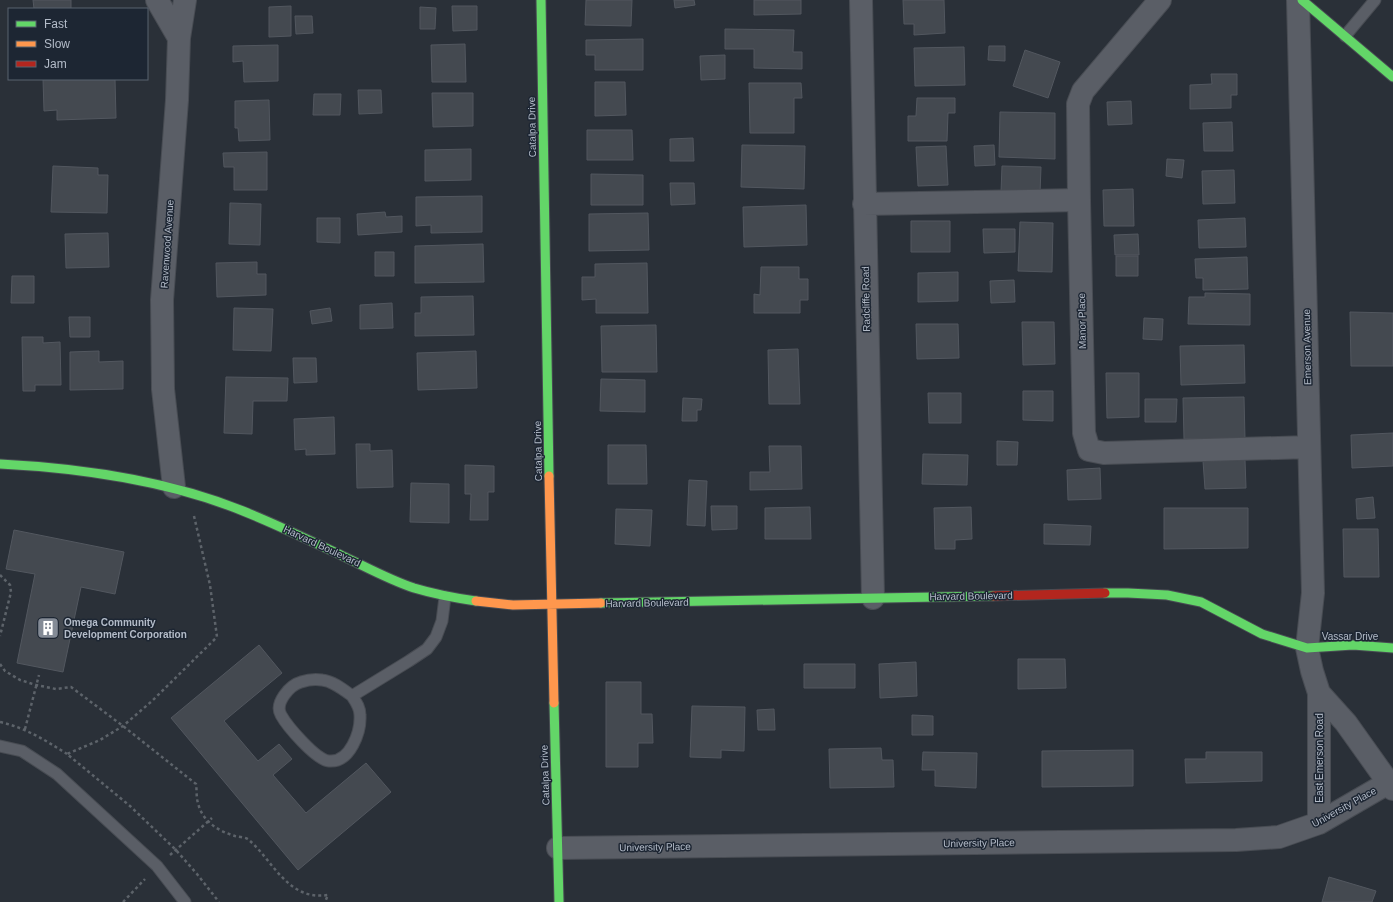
<svg xmlns="http://www.w3.org/2000/svg" width="1393" height="902" viewBox="0 0 1393 902" font-family="Arial,sans-serif">
<style>
.building{fill:#444950;stroke:#52575f}
.lines{fill:none;stroke-linecap:round;stroke-linejoin:round}
.lane-casing{stroke:#484c53;stroke-width:13}
.street-casing{stroke:#484c53;stroke-width:24}
.fast-casing{stroke:#484c53;stroke-width:11}
.slow-casing{stroke:#484c53;stroke-width:11}
.jam-casing{stroke:#484c53;stroke-width:11}
.path{stroke:#5d636a;stroke-width:2.5;stroke-dasharray:3 3;stroke-linecap:butt}
.lane{stroke:#5a5e66;stroke-width:11}
.street{stroke:#5a5e66;stroke-width:22}
.fast{stroke:#63d668;stroke-width:9}
.slow{stroke:#ff974d;stroke-width:9}
.jam{stroke:#b3261e;stroke-width:9}
.labels{text-anchor:middle;dominant-baseline:central;stroke-width:3;stroke-linejoin:round;paint-order:stroke}
.street-label{font-size:10px;fill:#b4bcc9;stroke:#1d2633}
.poi-label{font-size:10px;font-weight:bold;fill:#b4bcc9;stroke:#1d2633;text-anchor:start}
</style>
<rect width="100%" height="100%" fill="#2a3038"/>
<path class="building" d="M33 0H71V9H34Z
M586 0H632L631 26 585 25Z
M674 0H694L695 5 675 8Z
M754 0H801V14L754 15Z
M903 0H944L945 33 914 35V24H904Z
M291 6V36L269 37V7Z
M452 6H477V30L453 31Z
M420 7 436 8 435 29H420Z
M295 16H312L313 33 296 34Z
M725 29 794 30 793 52H802V69L754 68V49H725Z
M643 39V70H595V55H586V40Z
M465 44 466 82H432L431 45Z
M278 45V81L244 82 243 61 233 62V46Z
M989 46H1005V61L988 60Z
M964 47 965 85 915 86 914 48Z
M1025 50 1060 62 1048 98 1013 86Z
M725 55V79L701 80 700 56Z
M1211 74H1237V95H1231V108L1190 109V85L1212 84Z
M43 79H115L116 118 57 120V110L44 111Z
M595 82H625L626 115 595 116Z
M749 83H801L802 98H794V133H750Z
M358 90H381L382 113 359 114Z
M432 93H473V126L433 127Z
M314 94H341L340 115H313Z
M917 98H955V113H948L947 141H908V116H916Z
M269 100 270 140 239 141 238 128H235V101Z
M1131 101 1132 124 1108 125 1107 102Z
M1000 112 1055 113V159L999 157Z
M1232 122 1233 151H1204L1203 123Z
M587 130H632L633 160H587Z
M693 138 694 161H670V139Z
M742 145 805 146 804 189 741 187Z
M994 145 995 165 975 166 974 146Z
M946 146 948 185 918 186 916 147Z
M471 149V180L425 181V150Z
M267 152V190H234V167H224L223 153Z
M1167 159 1184 160 1182 178 1166 176Z
M53 166 98 168V175H108L107 213 51 212Z
M1002 166 1041 167 1040 193 1001 192Z
M1234 170 1235 203 1203 204 1202 171Z
M591 174 643 175V205H591Z
M670 183H694L695 204 671 205Z
M1133 189 1134 226H1104L1103 190Z
M482 196V232L431 233V225L416 226V197Z
M230 203 261 204 260 245 229 244Z
M806 205 807 245 744 247 743 207Z
M385 212 386 217 402 216V232L358 235 357 214Z
M648 213 649 250 589 251V214Z
M317 218H340V243L317 242Z
M1245 218 1246 247 1199 248 1198 220Z
M911 221H950V252H911Z
M1020 222 1053 223 1052 272 1018 271Z
M983 229H1015V252L984 253Z
M108 233 109 267 66 268 65 234Z
M1138 234 1139 255H1115L1114 235Z
M483 244 484 282 415 283V246Z
M375 252H394V276H375Z
M1116 256H1138V276H1116Z
M1247 257 1248 289 1203 290V278H1196L1195 259Z
M257 262V274H266V295L217 297 216 263Z
M647 263 648 313H596V299L582 300V277H595V264Z
M761 267H799V279H808V300H800V313H754V294L760 295Z
M958 272V301L918 302V273Z
M12 276H34V303H11Z
M1014 280 1015 302 991 303 990 281Z
M1205 293 1250 294V325L1188 324 1189 297H1205Z
M473 296 474 335 415 336V313H421V297Z
M392 303 393 328 360 329V305Z
M234 308 273 309 271 351 233 350Z
M330 308 332 321 312 324 310 311Z
M1350 312 1393 313V366H1351Z
M69 317H90V337H70Z
M1144 318 1163 319 1162 340 1143 339Z
M1022 322H1054L1055 364 1023 365Z
M916 324H958L959 358 917 359Z
M656 325 657 372H602L601 326Z
M22 337H43V343L60 342 61 385H35V391H23Z
M1244 345 1245 383 1181 385 1180 346Z
M798 349 800 404H769L768 350Z
M99 351V362L123 361V389L70 390V352Z
M476 351 477 388 418 390 417 353Z
M293 358H316L317 382 294 383Z
M1106 373H1139V417L1107 418Z
M226 377 288 378 287 401H253L252 434 224 433Z
M601 379 645 380V412L600 411Z
M1023 391H1053V421L1023 420Z
M928 393H961V423H929Z
M1244 397 1245 439H1184L1183 398Z
M683 398 702 399 701 410H697V421H682Z
M1145 399H1177L1176 422H1145Z
M334 417 335 454 306 455V449L295 450 294 419Z
M1393 433V466L1352 468 1351 435Z
M997 441 1018 442 1017 465H997Z
M356 444H370V451L392 450 393 487 357 488Z
M608 445H646L647 484H608Z
M769 446H801L802 489 750 490V472H770Z
M923 454 968 455 967 485 922 484Z
M1245 460 1246 488 1205 489 1203 461Z
M465 465 494 466V492H488V520H470L471 494H465Z
M1100 468 1101 499 1068 500 1067 470Z
M689 480 707 481 705 526 687 525Z
M411 483 449 484V523L410 522Z
M1373 497 1375 518 1357 519 1356 499Z
M711 506H737V529L712 530Z
M810 507 811 539H765V508Z
M971 507 972 539 955 540V549H935L934 508Z
M1164 508H1248V548L1164 549Z
M616 509 652 510 650 546 615 544Z
M1044 524 1091 526 1090 545 1044 544Z
M1343 529H1378L1379 577H1344Z
M14 530 124 552 115 594 81 587 63 672 17 663 35 574 6 569Z
M259 645 282 673 224 721 258 761 279 744 292 759 273 775 306 813 366 763 391 792 298 870 171 718Z
M1018 659H1065L1066 688 1018 689Z
M916 662 917 696 880 698 879 664Z
M804 664H855V688H804Z
M606 682H641V714H652L653 743H638V767H606Z
M692 706 745 707 744 751 721 750V758L690 757Z
M774 709 775 730H758L757 710Z
M912 715 933 716V735H912Z
M881 748 882 760H893L894 787 830 788 829 749Z
M1133 750V786L1042 787V751Z
M923 752 977 753 976 788 935 786V770H922Z
M1206 752H1262V781L1186 783 1185 759H1206Z
M1329 877 1376 891 1372 902H1322Z"/>
<g class="lines">
<g class="lane-casing">
<path id="lane" d="M1345 36 1375 0
M352 696C356 702 360 707 360 715 361 732 350 763 329 761 316 760 287 726 281 715 274 703 290 685 301 682 307 680 316 679 322 680 333 681 344 690 352 696L409 661 427 649 436 637 442 621 445 597
M0 746 22 751 57 774 157 866 185 902"/>
</g>
<g class="street-casing">
<path id="street" d="M157 0 179 38
M861 0 873 598
M1160 0 1083 91 1078 104 1079 200 1084 433 1089 450 1104 453 1309 447
M1298 0 1313 593 1307 648 1312 671 1319 693V823
M864 204 1079 200
M174 487 163 389 162 300 177 100 179 38 185 0
M1319 693 1346 723 1393 789
M558 848 1236 840 1279 837 1319 823 1388 783"/>
</g>
<g class="fast-casing">
<path id="fast" d="M541 0 549 476
M1302 0 1393 77
M0 464C80 468 169 481 243 511 278 525 311 541 345 557 368 568 390 580 414 588 434 594 455 598 476 601
M1105 593H1128L1167 595 1201 602 1262 634 1307 648 1353 645 1393 648
M601 603 993 596
M554 703 559 902"/>
</g>
<g class="slow-casing">
<path id="slow" d="M549 476 554 703
M476 601 513 605 601 603"/>
</g>
<g class="jam-casing">
<path id="jam" d="M993 596 1105 593"/>
</g>
<path class="path" d="M194 516 210 585 217 637 152 701 123 726 100 740 67 754 130 806 176 850 197 874 219 902
M0 575 10 585 11 592 0 636
M0 664 5 671 20 680 36 685 56 689 71 687 123 726 196 784C197 790 196 797 198 803 202 821 218 831 235 836 239 837 246 837 249 840 274 862 288 901 328 895L325 902
M0 722C26 728 45 740 67 754
M25 729 39 675
M170 855 212 818
M123 902 145 879"/>
<use href="#lane" class="lane"/>
<use href="#street" class="street"/>
<use href="#fast" class="fast"/>
<use href="#slow" class="slow"/>
<use href="#jam" class="jam"/>
</g>
<defs>
<g id="building-square" transform="scale(1.15)"><rect x="-9" y="-9" width="18" height="18" rx="4" fill="#848b96" stroke="#1d2633"/><path d="M-4-6H4V6H1V3H-1V6H-4ZM-2.5-4.3h1.7v1.8h-1.7ZM.8-4.3h1.7v1.8H.8ZM-2.5-1h1.7V.8h-1.7ZM.8-1h1.7V.8H.8Z" fill="#fff"/></g>
</defs>
<g fill-rule="evenodd">
<use href="#building-square" x="48" y="628"/>
</g>
<g class="labels">
<g class="street-label">
<text transform="translate(532 127) rotate(-91)">Catalpa Drive</text>
<text transform="translate(167 244) rotate(-86)">Ravenwood Avenue</text>
<text transform="translate(866 299) rotate(-91)">Radcliffe Road</text>
<text transform="translate(1082 321) rotate(-91)">Manor Place</text>
<text transform="translate(1307 347) rotate(-91)">Emerson Avenue</text>
<text transform="translate(538 451) rotate(-91)">Catalpa Drive</text>
<text transform="translate(322 546) rotate(25)">Harvard Boulevard</text>
<text transform="translate(971 596) rotate(-1)">Harvard Boulevard</text>
<text transform="translate(647 603) rotate(-1)">Harvard Boulevard</text>
<text x="1350" y="636">Vassar Drive</text>
<text transform="translate(1319 758) rotate(-90)">East Emerson Road</text>
<text transform="translate(545 775) rotate(-92)">Catalpa Drive</text>
<text transform="translate(1344 807) rotate(-29)">University Place</text>
<text transform="translate(979 843) rotate(-1)">University Place</text>
<text transform="translate(655 847) rotate(-1)">University Place</text>
</g>
<g class="poi-label">
<text x="64" y="622">Omega Community<tspan x="64" dy="12">Development Corporation</tspan></text>
</g>
</g>
<rect x="8" y="8" width="140" height="72" fill="#1d2633" stroke="#59626f"/>
<rect x="16" y="21" width="20" height="6" fill="#63d668" stroke="#59626f"/>
<text x="44" y="28" font-size="12" fill="#b4bcc9">Fast</text>
<rect x="16" y="41" width="20" height="6" fill="#ff974d" stroke="#59626f"/>
<text x="44" y="48" font-size="12" fill="#b4bcc9">Slow</text>
<rect x="16" y="61" width="20" height="6" fill="#b3261e" stroke="#59626f"/>
<text x="44" y="68" font-size="12" fill="#b4bcc9">Jam</text>
</svg>
